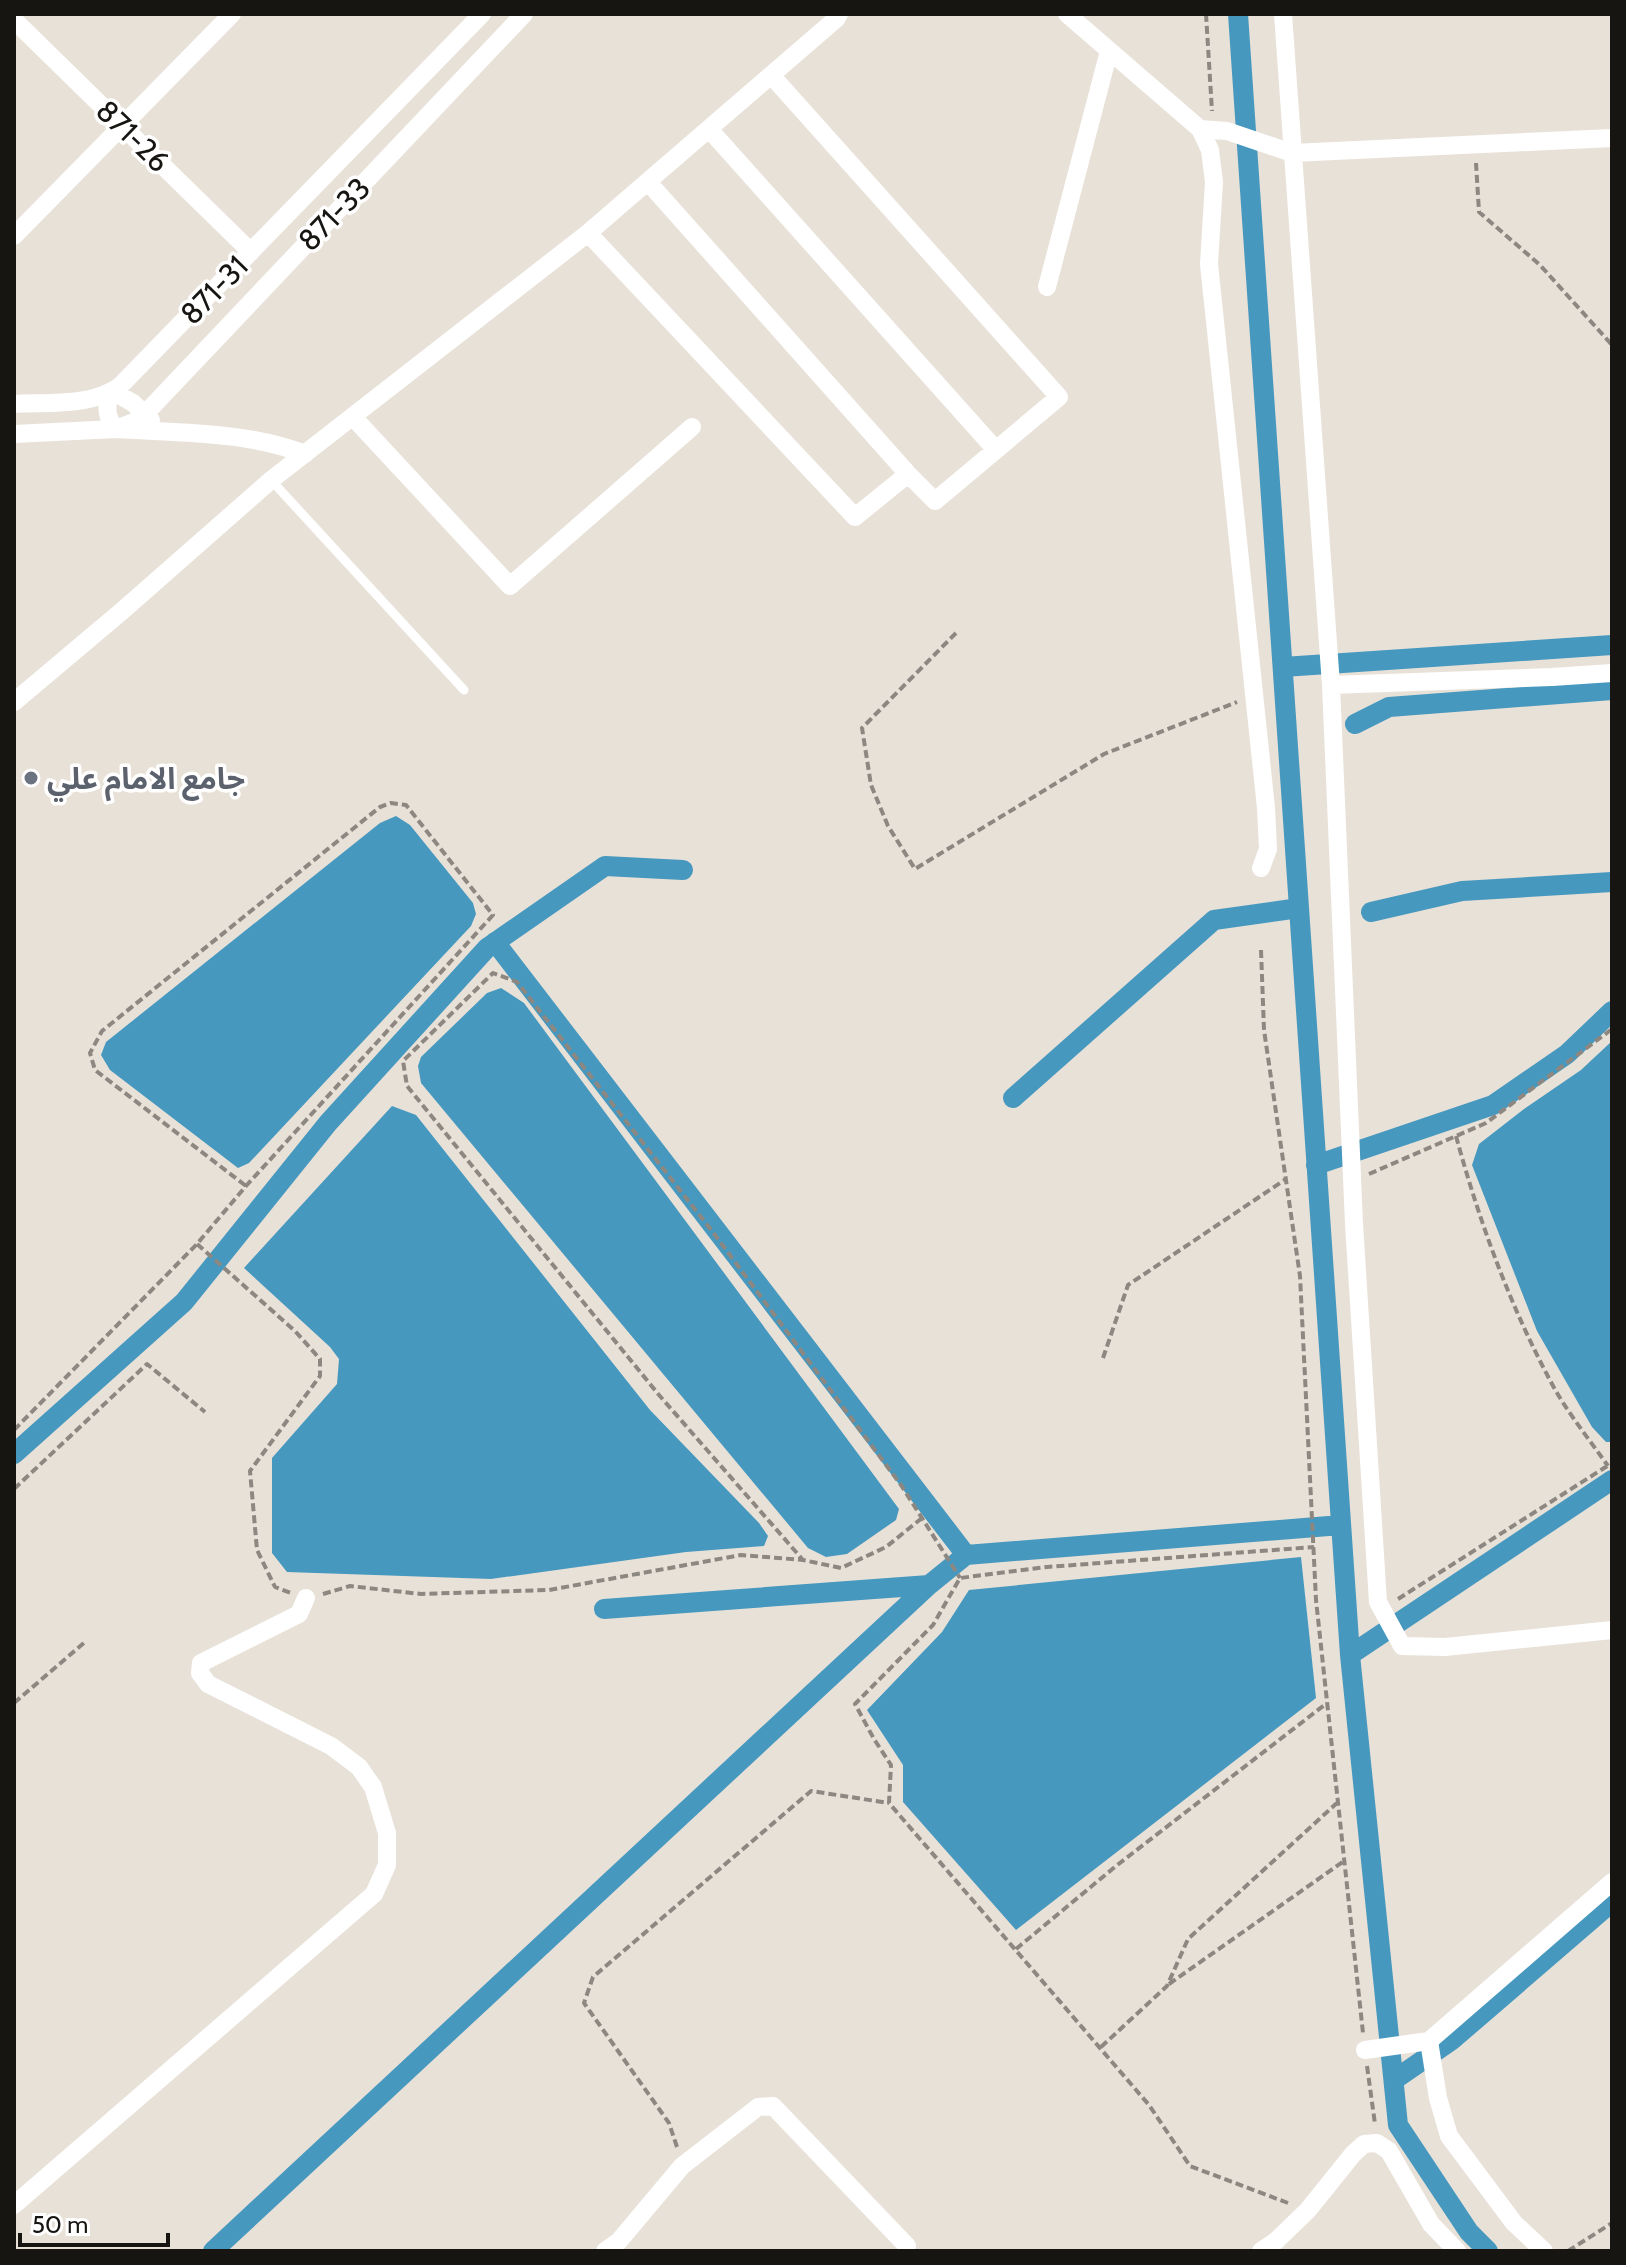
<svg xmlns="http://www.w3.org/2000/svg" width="1626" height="2265" viewBox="0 0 1626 2265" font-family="Cabin,'Noto Sans Arabic',sans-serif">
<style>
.water{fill:#4698bf}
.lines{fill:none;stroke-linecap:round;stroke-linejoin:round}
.canal{stroke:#4698bf;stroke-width:20}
.path{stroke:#8c8781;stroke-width:4;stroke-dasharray:8 4;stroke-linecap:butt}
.lane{stroke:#fff;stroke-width:9}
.street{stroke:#fff;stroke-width:18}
.worship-dot{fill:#6b7280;stroke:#fff;stroke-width:3}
.labels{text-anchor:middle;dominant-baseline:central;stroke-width:7;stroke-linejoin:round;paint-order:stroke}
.street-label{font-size:30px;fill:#171512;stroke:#fff}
.worship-label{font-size:30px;font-weight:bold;fill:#5b616d;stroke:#fff;text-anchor:start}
</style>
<rect width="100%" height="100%" fill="#e8e1d8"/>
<path class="water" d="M396 816 410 825 473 903 476 914 471 926 249 1163 238 1168 110 1070 101 1055 106 1042 380 823Z
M501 988 524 1003 899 1509 896 1520 847 1554 826 1557 808 1548 421 1083 418 1066 421 1057 487 993Z
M1612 1041V1442H1606L1592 1427 1537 1331 1472 1165 1479 1144 1524 1109 1581 1070Z
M392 1106 416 1115 650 1410 759 1523 768 1536 764 1546 686 1552 491 1579 287 1572 272 1553V1458L337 1384 339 1359 330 1347 244 1268Z
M1301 1557 1316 1698 1016 1930 903 1802V1765L867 1710 942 1632 969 1590Z"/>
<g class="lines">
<path class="canal" d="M1238 14 1350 1655 1398 2125 1469 2232 1488 2251
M1283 667 1612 645
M1355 724 1389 707 1612 690
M1371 912 1462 891 1612 882
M495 942 966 1555 1341 1525
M1013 1098 1214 920 1299 908
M1316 1165 1493 1105 1567 1054 1612 1011
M14 1454 184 1302 328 1123 487 948 605 866 683 870
M604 1609 929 1585 966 1555
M1350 1655 1612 1480
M1394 2080 1452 2040 1612 1902
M213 2251 929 1585"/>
<path class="path" d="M1206 14 1212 111
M1476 163 1479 212 1540 265 1612 345
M956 633 862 728 871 785 888 826 915 869 1104 754 1237 702
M1261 950 1264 1030 1300 1276 1316 1600 1363 2033
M1456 1136C1479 1221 1510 1306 1552 1384 1567 1412 1589 1439 1608 1466
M1369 1174 1486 1123 1612 1029
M197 1244 295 1331 320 1359V1376L250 1471 257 1550 275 1587 291 1593
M1103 1358 1128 1285 1286 1179
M14 1430 197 1244 246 1186 493 915 406 805 391 803 380 807 102 1031 90 1053 95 1070 246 1186
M14 1489 147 1364 205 1412
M922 1518 886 1547 841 1568 803 1560 659 1395 407 1086 403 1061 493 973 517 982 712 1231 901 1485 960 1578
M323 1594 350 1586 421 1594 549 1590 741 1555 803 1560
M1398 1599 1612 1463
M14 1703 85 1642
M1016 1949 1116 1866 1327 1703
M1169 1984 1344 1861
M1101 2047 1167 1986 1188 1939 1338 1802
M1367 2066 1375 2124
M677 2147 669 2123 584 2003 593 1977 811 1791 889 1803
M1288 2203 1190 2166 1149 2105 889 1803 891 1765 874 1739 855 1704 933 1625 960 1578 1047 1567 1314 1547
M1568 2251 1612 2223"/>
<path class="lane" d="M271 480 464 690"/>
<path class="street" d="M1067 14 1200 129 1210 150 1214 182 1209 264 1266 808 1268 849 1261 868
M1283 14 1331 685 1354 1224 1378 1602 1402 1646 1445 1647 1612 1630
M14 20 251 252
M709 129 996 450
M1200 129 1227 131 1292 153 1612 138
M648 182 908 474
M588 233 855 517 908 474 935 501 1059 397 771 75
M14 236 232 14
M1047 287 1109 51
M112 391C105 404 106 418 116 429 179 433 245 431 305 454
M112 391 133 403 151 420
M14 404C50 402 90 407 120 386L482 14
M353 417 510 586 692 427
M14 434 116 429 136 421 144 415 524 14
M1331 685 1552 677 1612 673
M14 702 122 611 271 480 588 233 836 19 839 14
M1429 2041 1438 2098 1449 2136 1514 2223 1544 2251
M1365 2050 1429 2041 1612 1882
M14 2205 374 1894 387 1865V1833L373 1787 359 1767 331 1746 208 1684 200 1673 201 1663 299 1614 306 1598
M605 2251 619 2241 682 2166 758 2107 773 2106 907 2246
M1261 2251 1276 2241 1308 2210 1353 2154 1364 2144 1377 2143 1389 2151 1431 2224 1457 2251"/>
</g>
<circle class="worship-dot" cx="31" cy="778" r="8"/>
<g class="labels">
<g class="street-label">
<text transform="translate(133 136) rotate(44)">871-26</text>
<text transform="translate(334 214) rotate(-46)">871-33</text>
<text transform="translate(214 290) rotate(-46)">871-31</text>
</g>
<g class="worship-label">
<text x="47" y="778">جامع اﻻمام علي</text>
</g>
</g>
<rect width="1626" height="2265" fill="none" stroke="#171512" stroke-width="32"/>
<path d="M20 2233v12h148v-12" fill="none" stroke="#171512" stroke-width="4"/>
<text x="32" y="2233" font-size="24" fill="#171512" stroke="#ffffff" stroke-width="6" paint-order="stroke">50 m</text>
</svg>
